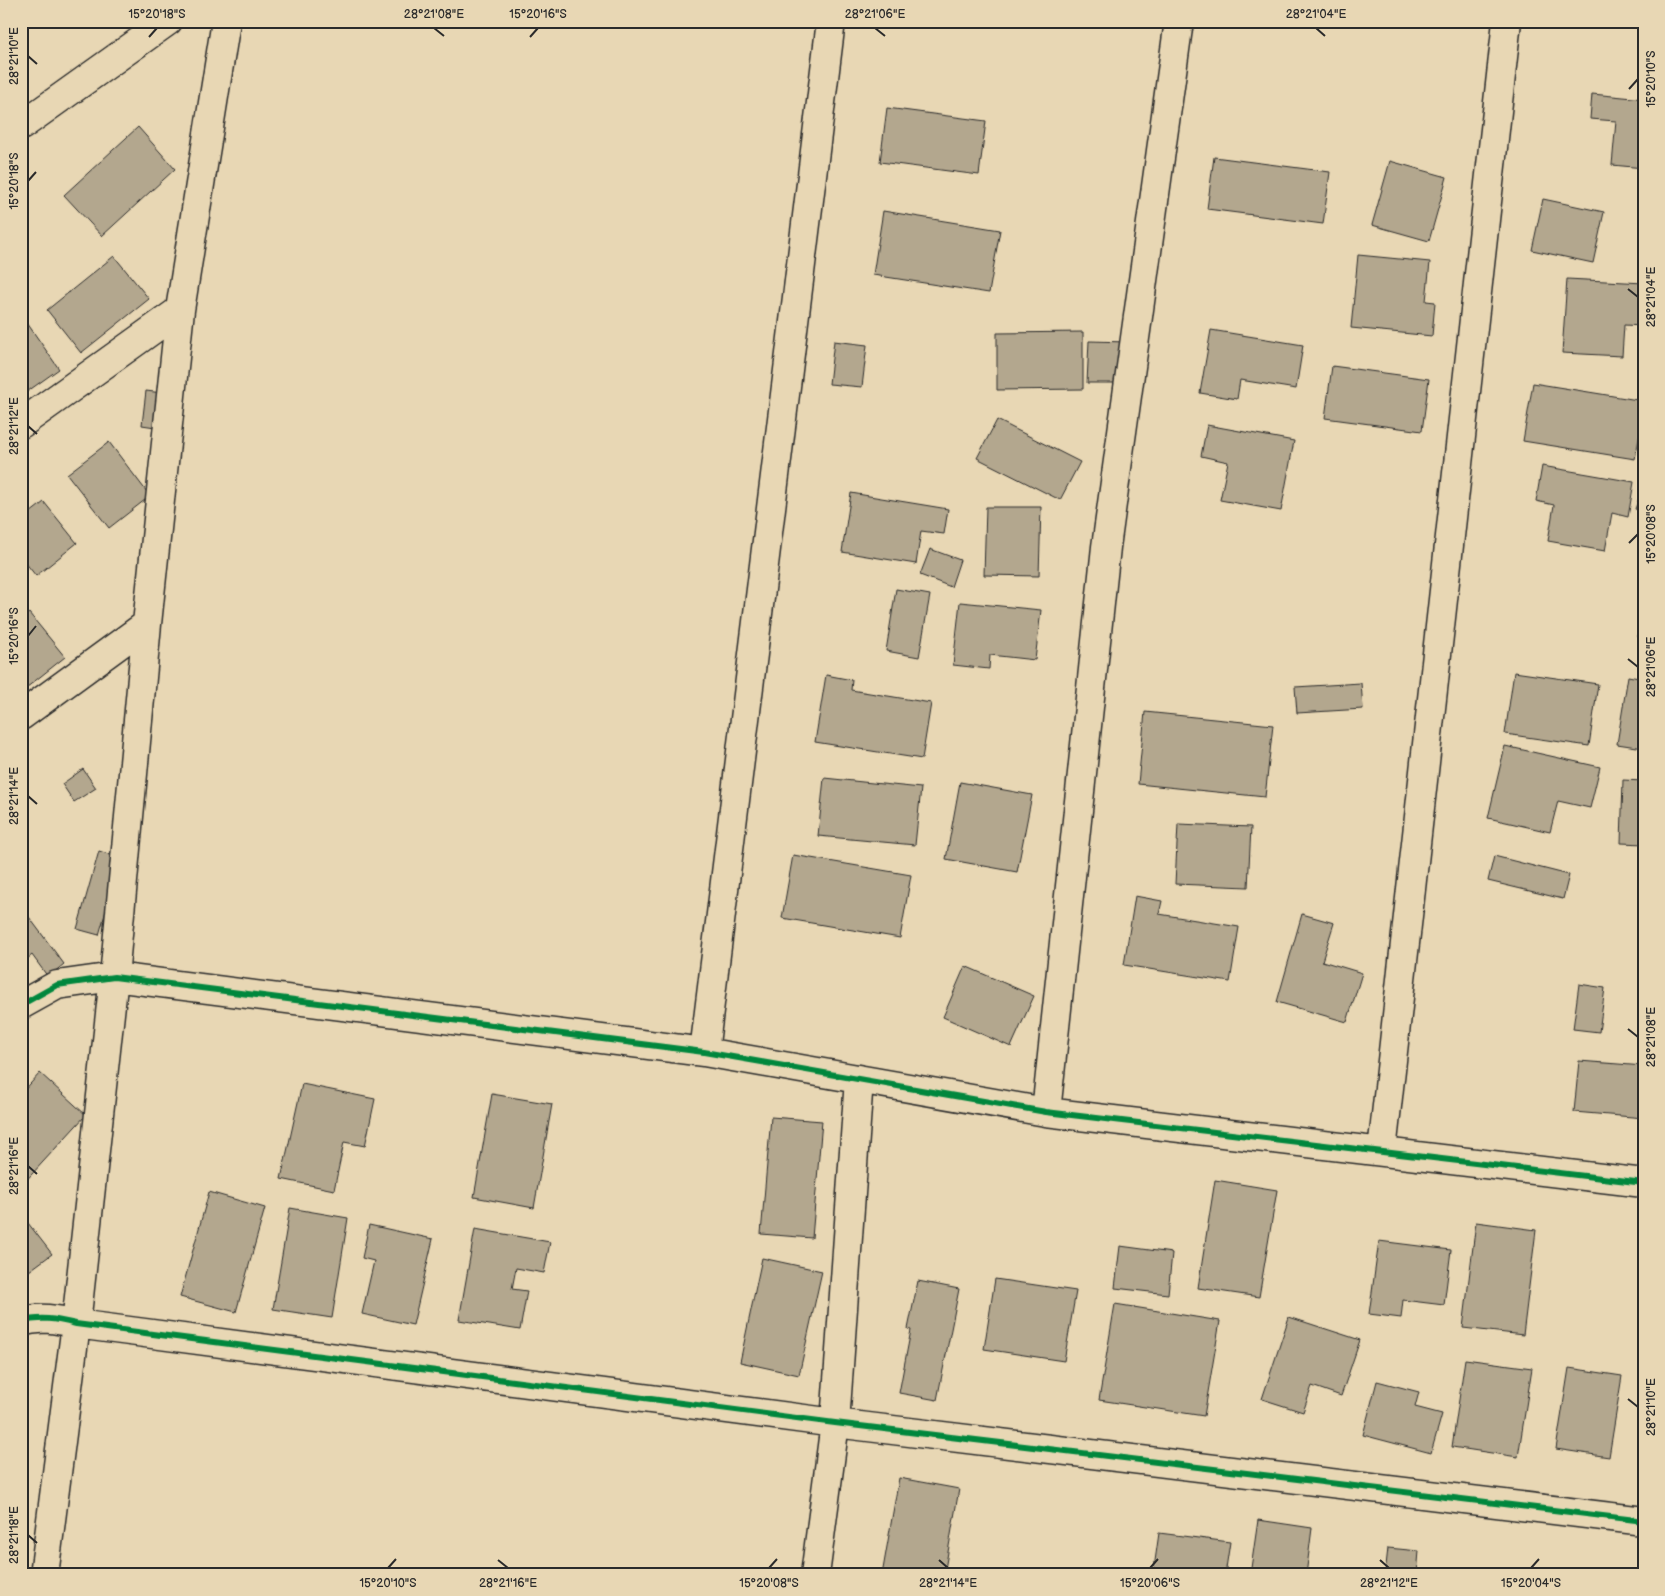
<svg xmlns="http://www.w3.org/2000/svg" width="1665" height="1596" viewBox="0 0 1665 1596" font-family="'Balsamiq Sans',sans-serif">
<style>
.building{fill:#b3a78e;stroke:#2b2b2b}
.lines{fill:none;stroke-linecap:round;stroke-linejoin:round}
.street-casing{stroke:#2b2b2b;stroke-width:31}
.street{stroke:#e8d7b4;stroke-width:28}
.cycleway-casing{stroke:#e8d7b4;stroke-width:9}
.cycleway{stroke:#00873e;stroke-width:6}
.ticks{fill:none;stroke:#2b2b2b;stroke-width:2}
.neatline{fill:none;stroke:#2b2b2b;stroke-width:2}
.ticks-label{font-size:12px;text-anchor:middle;fill:#2b2b2b}
</style>
<rect width="100%" height="100%" fill="#e8d7b4"/>
<filter id="ink" filterUnits="userSpaceOnUse"><feTurbulence type="fractalNoise" baseFrequency=".02" numOctaves="2"/><feDisplacementMap in="SourceGraphic" scale="10" xChannelSelector="R" yChannelSelector="G"/><feConvolveMatrix kernelMatrix="1 2 1 2 8 2 1 2 1" color-interpolation-filters="sRGB"/></filter>
<g filter="url(#ink)">
<path class="building" d="M1592 94 1644 99V168L1612 165 1616 121 1590 119Z
M887 108 986 121 979 175 880 162Z
M138 127 175 169 102 236 64 195Z
M1214 157 1330 172 1323 224 1207 209Z
M1390 161 1447 177 1429 241 1372 225Z
M1543 199 1604 212 1593 263 1532 250Z
M883 211 1000 230 989 293 873 275Z
M1358 255 1430 262 1426 301 1435 302 1432 336 1351 328Z
M114 256 149 299 81 353 47 310Z
M1567 279 1644 283V326L1624 325 1622 356 1562 353Z
M25 320 59 369 21 396V323Z
M1211 330 1303 345 1296 389 1240 380 1237 399 1200 393Z
M1083 332V389L997 390V333Z
M834 341 867 345 862 387 829 384Z
M1089 341 1128 342 1127 383H1087Z
M1332 366 1429 379 1422 431 1325 418Z
M1533 383 1644 401V413L1635 459 1523 441Z
M146 391 179 395 175 430 142 425Z
M997 420 1080 462 1060 500 977 458Z
M1207 425 1294 441 1281 511 1220 500 1228 462 1201 456Z
M109 442 150 496 109 528 67 474Z
M1542 466 1634 482 1628 517 1612 513 1605 551 1548 541 1554 505 1536 501Z
M1644 484V512L1635 509Z
M851 493 948 509 944 534 921 531 916 564 842 552Z
M44 502 77 543 36 576 21 557V520Z
M986 507H1041L1039 576 984 575Z
M930 549 960 560 951 587 920 575Z
M896 589 930 595 919 657 886 651Z
M960 602 1041 610 1035 660 990 655 989 669 953 665Z
M1644 609V638L1637 636Z
M29 613 65 657 21 692V619Z
M1514 672 1598 684 1589 746 1505 734Z
M826 675 852 680 851 690 931 703 922 759 815 742Z
M1628 676 1644 679V748L1617 744Z
M1361 683 1363 709 1297 713 1295 687Z
M1145 712 1273 725 1265 797 1138 784Z
M1505 746 1600 767 1590 808 1558 801 1550 832 1488 818Z
M83 769 96 788 74 802 62 784Z
M824 778 921 788 915 845 818 836Z
M1623 780 1644 781V844L1621 843Z
M960 782 1032 795 1017 872 946 859Z
M1178 824 1251 827 1248 887 1175 884Z
M99 851 121 858 99 935 77 929Z
M793 855 911 875 900 938 782 918Z
M1494 856 1569 875 1563 899 1488 881Z
M1135 896 1162 901 1159 914 1239 927 1230 982 1124 965Z
M26 913 64 964 48 977 32 955 21 964V917Z
M1302 914 1334 923 1322 961 1362 973 1347 1022 1277 1002Z
M965 966 1034 996 1011 1047 943 1017Z
M1579 984 1605 988 1599 1032 1573 1029Z
M1579 1061 1644 1066V1118L1574 1112Z
M40 1073 86 1115 21 1186V1094Z
M302 1084 375 1099 365 1146 344 1142 334 1190 281 1179Z
M492 1094 552 1104 534 1208 474 1197Z
M771 1117 822 1121 812 1238 761 1234Z
M1215 1180 1277 1190 1259 1297 1198 1288Z
M209 1192 265 1208 236 1312 180 1297Z
M290 1208 348 1218 332 1318 273 1309Z
M21 1214 52 1254 21 1277Z
M1476 1222 1536 1230 1523 1335 1463 1328Z
M369 1225 433 1239 413 1325 362 1314 374 1261 362 1258Z
M475 1229 550 1242 544 1273 516 1268 512 1289 527 1291 520 1330 459 1320Z
M1379 1241 1451 1250 1444 1305 1403 1300 1401 1318 1369 1314Z
M1120 1246 1172 1253 1168 1294 1115 1288Z
M762 1258 822 1271 799 1375 740 1362Z
M995 1279 1076 1291 1064 1361 984 1349Z
M918 1281 959 1289 937 1400 899 1393 911 1330 908 1329Z
M1115 1304 1220 1321 1204 1416 1099 1400Z
M1289 1317 1360 1340 1341 1396 1312 1386 1303 1412 1262 1399Z
M1465 1359 1532 1368 1518 1457 1452 1447Z
M1569 1368 1622 1376 1609 1457 1556 1449Z
M1377 1381 1419 1392 1415 1407 1442 1414 1431 1453 1363 1435Z
M899 1478 959 1489 944 1575H882Z
M1258 1520 1312 1528 1306 1575H1250Z
M1159 1533 1230 1542 1225 1575H1153Z
M1388 1548 1419 1551 1417 1575H1385Z
M1345 1571 1385 1575H1345Z"/>
<g class="lines">
<g class="street-casing">
<path id="street" d="M21 126 168 21
M21 424 180 310
M21 716 147 624
M21 1005 57 985 114 977 704 1052 1046 1112 1644 1183
M704 1052 831 21
M1046 1112 1106 547 1179 21
M1382 1151 1507 21
M21 1322C40 1316 56 1319 76 1324L835 1423 1644 1521
M44 1575 76 1324 114 977 147 624 180 310 226 21
M815 1575 835 1423 859 1079"/>
</g>
<use href="#street" class="street"/>
<g class="cycleway-casing">
<path id="cycleway" d="M21 1005 57 985 114 977 704 1052 1046 1112 1644 1183
M21 1322C40 1316 56 1319 76 1324L835 1423 1644 1521"/>
</g>
<use href="#cycleway" class="cycleway"/>
</g>
</g>
<path class="ticks" d="M434 28 444 36M875 28 885 36M1316 28 1325 36M149 37 157 28M530 37 538 28M28 56 37 64M1629 89 1638 79M28 181 36 172M1628 289 1638 297M28 426 37 434M1629 543 1638 534M28 636 36 626M1628 659 1638 667M28 796 37 804M1628 1029 1638 1037M28 1166 37 1174M1628 1399 1638 1407M28 1535 37 1543M498 1560 508 1568M939 1560 948 1568M1380 1560 1389 1568M388 1568 396 1559M769 1568 777 1559M1150 1568 1158 1559M1531 1568 1539 1559"/>
<rect width="1665" height="1596" fill="none" stroke="#e8d7b4" stroke-width="55"/>
<rect x="28" y="28" width="1610" height="1540" class="neatline"/>
<g class="ticks-label">
<text x="157" y="18">15°20'18"S</text>
<text x="434" y="18">28°21'08"E</text>
<text x="538" y="18">15°20'16"S</text>
<text x="875" y="18">28°21'06"E</text>
<text x="1316" y="18">28°21'04"E</text>
<text transform="translate(14 56) rotate(-90)" y="4">28°21'10"E</text>
<text transform="translate(1651 79) rotate(-90)" y="4">15°20'10"S</text>
<text transform="translate(14 181) rotate(-90)" y="4">15°20'18"S</text>
<text transform="translate(1651 297) rotate(-90)" y="4">28°21'04"E</text>
<text transform="translate(14 426) rotate(-90)" y="4">28°21'12"E</text>
<text transform="translate(1651 534) rotate(-90)" y="4">15°20'08"S</text>
<text transform="translate(14 636) rotate(-90)" y="4">15°20'16"S</text>
<text transform="translate(1651 667) rotate(-90)" y="4">28°21'06"E</text>
<text transform="translate(14 796) rotate(-90)" y="4">28°21'14"E</text>
<text transform="translate(1651 1037) rotate(-90)" y="4">28°21'08"E</text>
<text transform="translate(14 1166) rotate(-90)" y="4">28°21'16"E</text>
<text transform="translate(1651 1407) rotate(-90)" y="4">28°21'10"E</text>
<text transform="translate(14 1535) rotate(-90)" y="4">28°21'18"E</text>
<text x="388" y="1587">15°20'10"S</text>
<text x="508" y="1587">28°21'16"E</text>
<text x="769" y="1587">15°20'08"S</text>
<text x="948" y="1587">28°21'14"E</text>
<text x="1150" y="1587">15°20'06"S</text>
<text x="1389" y="1587">28°21'12"E</text>
<text x="1531" y="1587">15°20'04"S</text>
</g>
</svg>
